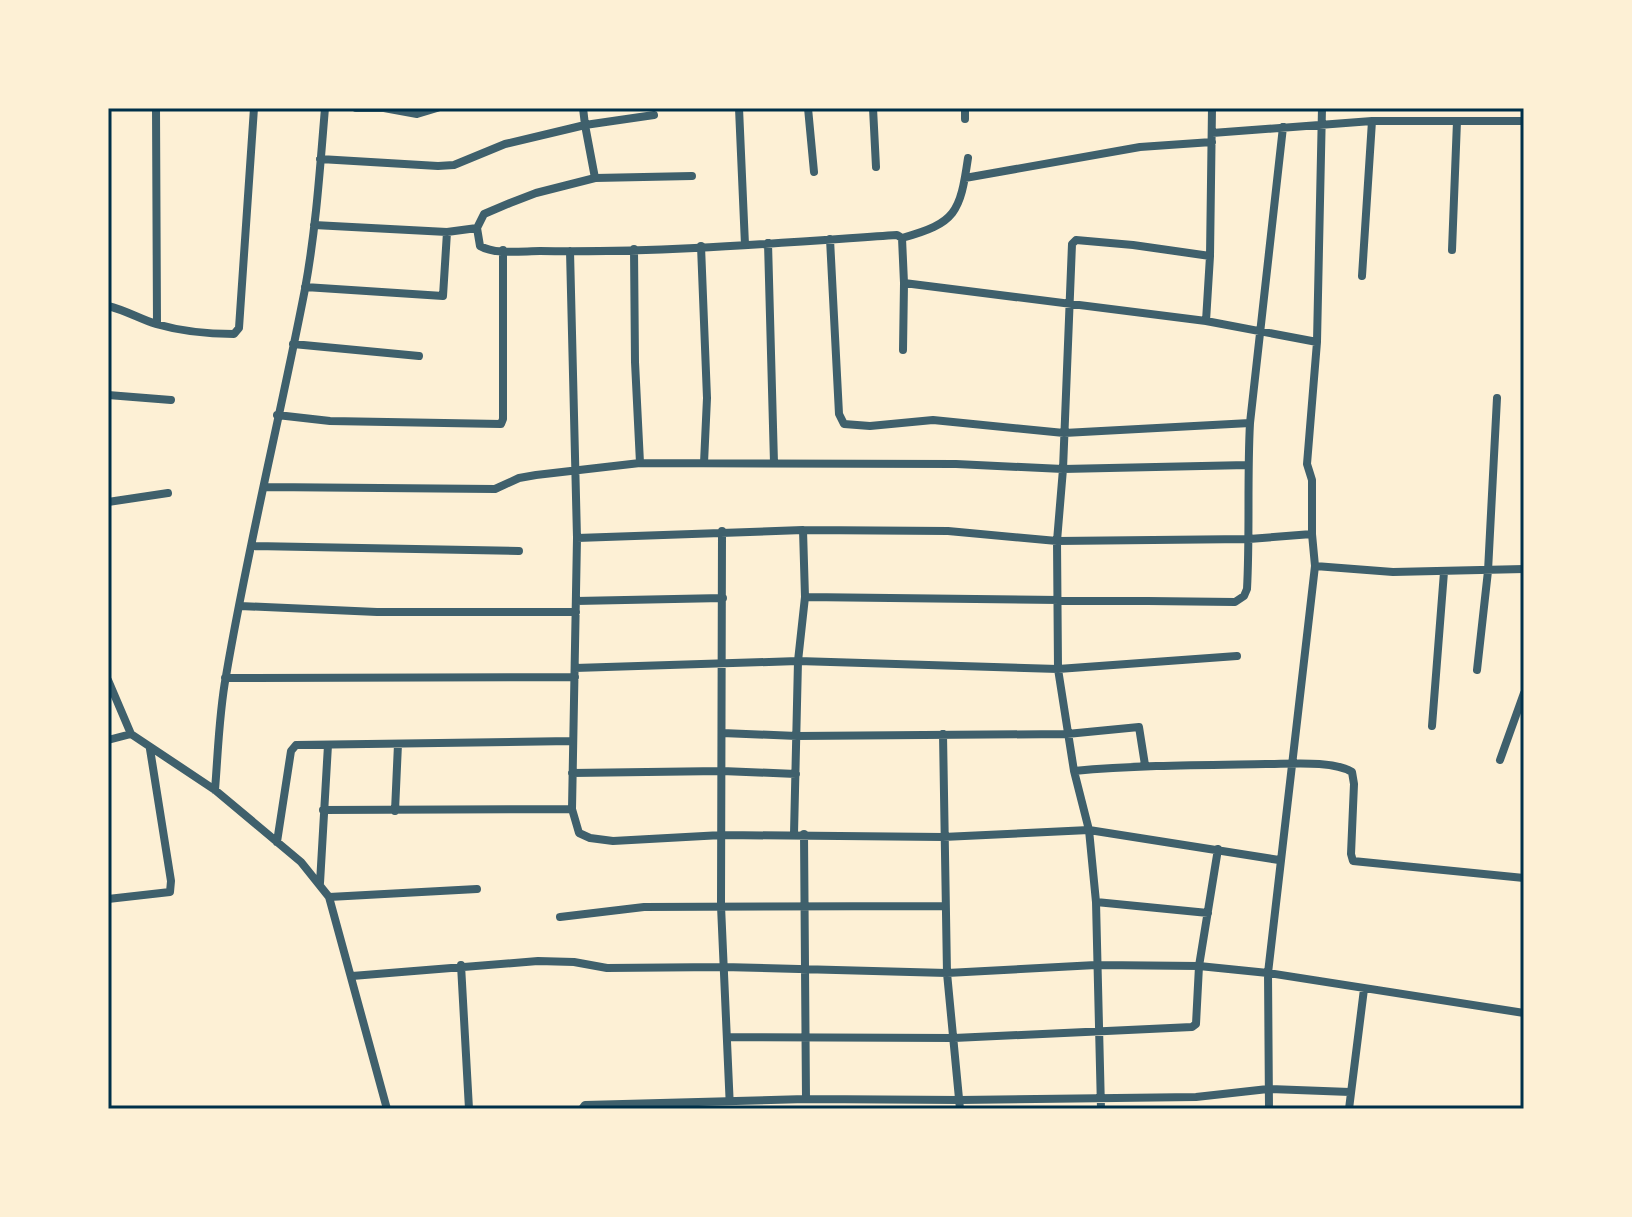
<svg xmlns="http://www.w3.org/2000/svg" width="1632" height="1217" viewBox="0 0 1632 1217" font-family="Karla,sans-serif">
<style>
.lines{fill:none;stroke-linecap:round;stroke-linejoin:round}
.minor{stroke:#3f606c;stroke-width:8}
.neatline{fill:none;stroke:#003049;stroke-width:3}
</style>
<rect width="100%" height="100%" fill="#fdf0d5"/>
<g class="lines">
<path class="minor" d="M156 108 157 324
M356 108H384L417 114 437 108
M739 108 745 245
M808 108 814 172
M873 108 876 167
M965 119V108
M1212 133 1372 121H1524
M320 159 438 166 454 165 505 144 585 125 583 108
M595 178 585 125 654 115
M965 178 1140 147 1212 142
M314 225 447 232 477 228 484 214 510 203 536 193 595 178 692 176
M477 228 480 246C495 255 523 251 540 251 659 253 779 243 897 235L902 238 904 283 1206 321 1317 342 1307 464 1312 480V534
M902 238C956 223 960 213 968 158
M830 239 839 414 844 424 870 426 933 420 1064 433 1250 423
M768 243 774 463
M701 246 707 398 704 463
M634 249 635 362 640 463
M1452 250 1457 121
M570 251 577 538 572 809 579 833 590 838 613 841 722 835 943 837 1089 830 1279 860
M1362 276 1372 121
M305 287 443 296 447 232
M108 306C125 310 140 319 156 324 180 331 209 334 234 334L239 328 254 108
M1206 321 1210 256 1212 108
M1317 342 1322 108
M293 344 419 356
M903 350 904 283
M108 395 171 400
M277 415 330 421 501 424 503 419V250
M265 487 495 489 519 478 536 475 640 463 956 464 1063 469 1248 465
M108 502 168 493
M722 531 721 906 730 1109
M577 538 803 530 948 531 1057 541 1249 539 1312 534 1315 566 1393 572 1524 569
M252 546 519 551
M805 597 1235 602 1244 596 1247 589C1250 534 1247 478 1250 423L1283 127
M576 601 723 598
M240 606 377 612H576
M575 668 798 661 1058 669 1237 656
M1477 670 1488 571 1497 398
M225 678 575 677
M108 680 131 734 215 790 301 862 329 897 387 1109
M1432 726 1444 572
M722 733 797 736 1067 734 1139 727 1145 765
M943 734 947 973 960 1109
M108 740 131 734
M1500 760 1524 693
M1074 771C1138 765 1202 765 1266 764 1289 764 1333 760 1352 772L1354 784 1351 854 1353 861 1524 878
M572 773 722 771 796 774
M215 790C218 753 219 713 226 676 248 546 280 418 305 289 316 229 320 168 325 108
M323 810 572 809
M395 811 398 744
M794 834 798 661 805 597 803 530
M804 834 806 1099
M277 842 291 751 296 745 572 741
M320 883 328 745
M329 897 477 889
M108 899 170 892 171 881 150 749
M1096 902 1208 913
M560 917 644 907 945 906
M461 965 469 1109
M352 976 538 961 574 962 607 968 723 967 947 973 1096 965 1199 966 1268 973 1315 566
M727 1037 954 1038 1192 1027 1196 1024 1199 966 1218 849
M582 1109 585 1105 806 1099 960 1100 1196 1097 1268 1089 1350 1092
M1101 1109 1096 902 1089 830 1074 771 1058 669 1057 541 1063 469 1072 244 1076 240 1133 245 1210 256
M1269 1109 1268 973 1524 1013
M1349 1109 1364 989"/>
</g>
<rect width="1632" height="1217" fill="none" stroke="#fdf0d5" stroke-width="220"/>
<rect x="110" y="110" width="1412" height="997" class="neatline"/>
</svg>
